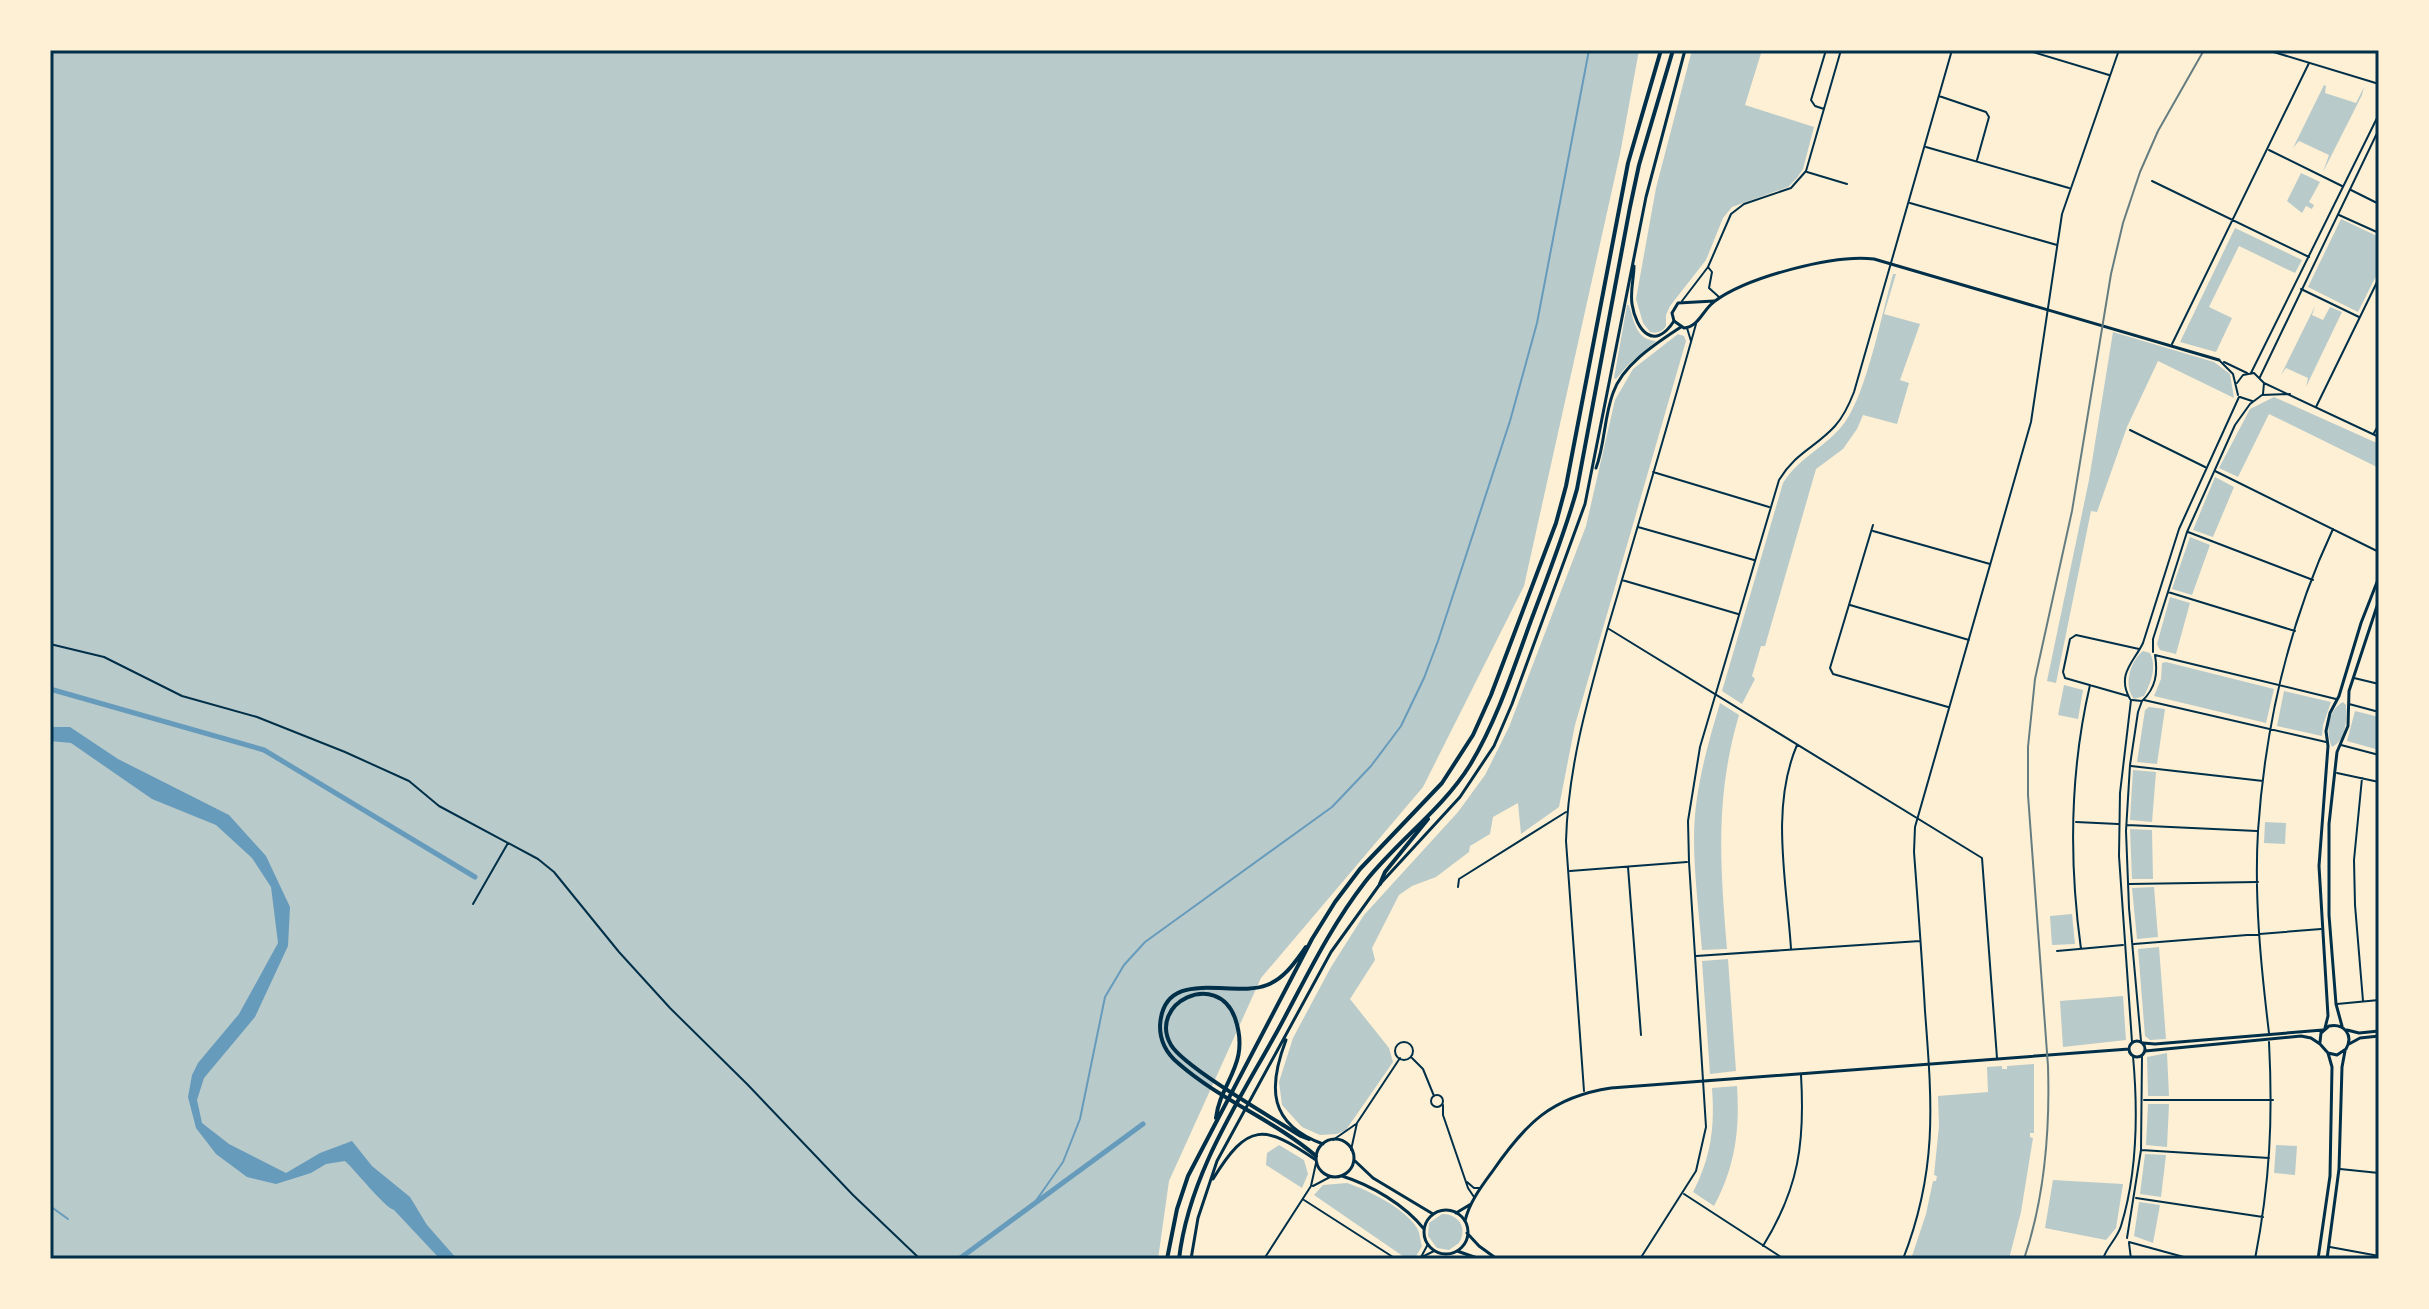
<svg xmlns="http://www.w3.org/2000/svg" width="2429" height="1309" viewBox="0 0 2429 1309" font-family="'IBM Plex Sans',sans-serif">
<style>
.green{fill:#b9caca}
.water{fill:#669bbc}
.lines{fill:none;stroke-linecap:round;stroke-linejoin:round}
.stream{stroke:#669bbc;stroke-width:2}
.canal{stroke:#669bbc;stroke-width:5}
.pedestrian{stroke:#003049;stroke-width:2}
.minor{stroke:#003049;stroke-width:2}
.tertiary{stroke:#003049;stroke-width:3}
.secondary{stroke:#003049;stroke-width:3}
.motorway{stroke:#003049;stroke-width:4}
.rail{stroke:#657d81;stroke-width:2}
.neatline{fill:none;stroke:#003049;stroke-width:3}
</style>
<rect width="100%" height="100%" fill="#fdf0d5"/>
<path class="green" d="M50 50H1639L1620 154 1524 586 1423 787 1261 978 1169 1181 1158 1259H50Z
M1692 50H1762L1745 105 1814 127 1803 169 1797 178 1788 187 1732 207 1723 218 1706 260 1670 306 1666 315V326C1662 332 1657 334 1650 332L1643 323 1636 299 1656 188Z
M2324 85 2326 86 2325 93 2356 103 2364 87 2362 95 2323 172 2329 155 2299 141 2293 148Z
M2301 173 2320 182 2309 202 2314 205 2312 209 2306 206 2302 213 2287 201Z
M2341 219 2379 237V270L2358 312 2308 287Z
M2235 228 2302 260 2295 273 2239 246 2209 307 2232 318 2216 352 2180 342Z
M1893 274H1896L1884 314 1920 324 1900 380 1909 383 1897 424 1863 415 1857 429 1843 449 1816 469 1765 646H1761L1752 676 1755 679 1742 704 1722 691 1783 483C1801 455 1827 447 1845 422 1867 391 1882 313 1893 274Z
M1627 305H1629C1634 321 1636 340 1656 341L1628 365 1616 379 1614 378Z
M2315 306 2312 315 2323 320 2330 307 2342 312 2306 387 2308 378 2286 368 2281 375Z
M2113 332 2214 362 2230 374 2234 398 2158 361 2127 427 2097 512 2091 511 2056 683 2047 681 2089 480Z
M1678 334 1684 336 1686 341 1575 725 1559 807 1521 834 1518 803 1493 817 1490 834 1470 846 1469 852 1436 877 1412 886 1399 895 1372 948 1375 960 1350 999 1389 1048 1393 1062 1346 1130 1337 1134 1320 1135 1302 1127 1282 1105 1279 1082 1293 1038 1331 967 1364 915 1458 812 1485 775 1509 727 1586 526 1615 400 1633 369Z
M2274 397 2379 444V468L2269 414 2238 477 2219 468 2250 409Z
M2215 477 2234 487 2213 537 2193 530Z
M2190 537 2210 545 2192 595 2172 589Z
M2170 597 2190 603 2176 654 2160 650 2157 644Z
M2143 651 2150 653C2157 667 2151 682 2144 696L2134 699C2123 686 2130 661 2143 651Z
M2166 662 2274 689 2266 723 2154 696 2161 679 2162 663Z
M2064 685 2083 690 2078 719 2058 715Z
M2284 691 2331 702 2323 725 2322 736 2277 726Z
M2343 702 2346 705C2347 720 2346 741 2332 747 2325 732 2328 710 2343 702Z
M1720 703 1739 715C1715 797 1720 864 1727 949L1702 950C1699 913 1694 875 1694 838 1694 792 1707 747 1720 703Z
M2149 707 2165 709 2157 764 2137 762 2145 710Z
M2355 711 2379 717V750L2347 741Z
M2133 770 2156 772 2152 822 2130 820Z
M2265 822 2286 823 2285 844 2264 843Z
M2130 829 2152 830 2153 879H2132Z
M2154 887 2158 937 2137 939 2132 888Z
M2072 914 2075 944 2052 945 2050 916Z
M2159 947 2166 1039 2150 1040 2145 1036 2138 949Z
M1728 959 1736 1071 1710 1074 1702 961Z
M2123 996 2126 1040 2063 1047 2060 1001Z
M2167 1053 2169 1096H2148L2147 1057Z
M2034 1064V1133H2030V1137L2033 1138 2021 1212 2009 1259H1911L1926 1214 1933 1181H1936L1937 1176 1934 1175 1939 1126 1938 1096 1988 1092 1987 1067 2002 1066V1069H2007V1066Z
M1737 1086C1740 1130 1735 1167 1714 1206L1693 1192C1711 1157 1715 1127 1712 1088Z
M2148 1104H2169L2167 1147 2146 1145Z
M1279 1145 1304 1160 1308 1174 1302 1188 1266 1165 1267 1153Z
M2276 1145 2297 1146 2295 1175 2274 1173Z
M2145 1154 2166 1155 2161 1197 2140 1194Z
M2053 1180 2123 1184 2116 1228 2106 1240 2045 1228Z
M1347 1183C1368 1190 1406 1209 1417 1228 1420 1233 1420 1240 1422 1246L1415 1258 1407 1259 1314 1195 1323 1185Z
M2139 1202 2160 1205 2153 1243 2134 1236Z
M1442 1214C1459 1214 1468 1228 1459 1243L1449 1250 1437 1248 1428 1236 1429 1223Z"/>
<path class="water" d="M50 727H70L118 759 229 815 266 856 290 907 288 946 255 1017 204 1078 197 1100 202 1123 229 1144 286 1173 320 1153 352 1141 372 1166 410 1197 427 1225 457 1259H440L394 1210C384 1207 356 1171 345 1161L326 1164 311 1173 276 1184 247 1177 216 1154 196 1128 188 1097 192 1075 198 1063 239 1014 278 943 271 887 252 858 216 825 152 799 71 743 50 741Z"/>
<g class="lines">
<path class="stream" d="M1033 1205 1063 1162 1080 1119 1105 997 1124 965 1145 942 1332 807 1371 766 1401 726 1424 678 1438 641 1510 421 1537 323 1589 50
M50 1206 68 1219"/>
<path class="canal" d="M50 689 264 750 475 877
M959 1259 1143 1124"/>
<path class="pedestrian" d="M2301 289 2359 317"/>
<path class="minor" d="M2026 50 2109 75
M2267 50 2379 84
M1939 96 1986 112 1989 117 1977 160
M1824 109 1815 106 1811 100 1826 50
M1926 147 2069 188
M2269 150 2342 186
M1807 172 1847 184
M2152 181 2309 257
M2351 190 2379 204
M1910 203 2057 245
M2339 215 2379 233
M1708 267 1712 272 1709 288 1719 297
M1682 301 1708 267 1731 214 1744 204 1791 188 1806 171 1841 50
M1687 328 1691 341
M2172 344 2309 63
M2220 361 2233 374 2238 395
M2224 362 2247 373
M2251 373 2379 114
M2260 377 2379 129
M2237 383 2243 375 2254 373 2264 383 2263 394
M2264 383 2379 437
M2240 397 2252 401
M2316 407 2379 278
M2130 430 2205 467
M2374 433 2379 424
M2215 471 2379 552
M1653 472 1769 507
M1873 525 1830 668 1833 674 1948 707
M1638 527 1754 560
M1873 531 1990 564
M2188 532 2313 580
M1622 580 1738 614
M2168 592 2295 631
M1850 605 1969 640
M1609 629 1982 858 1997 1058
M50 644 104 657 182 696 257 717 345 752 409 781 439 806 538 859 554 872 619 952 670 1008 747 1084 853 1195 920 1259
M2153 652V639L2187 532 2235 425 2250 404 2262 395 2290 394
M2155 655 2336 699
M2354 678 2379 684
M2128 696 2065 678 2063 672 2070 639 2076 635 2139 649
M2130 699C2116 674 2134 662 2143 643L2179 529 2239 397
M2131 700 2120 793 2119 856 2132 1042
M2132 700 2142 701C2156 688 2158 673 2155 655
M2144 700 2326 742
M2349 704 2379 712
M2341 745 2379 755
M2131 766 2263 781
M2337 773 2379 782
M2362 778 2354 860 2355 905 2363 1001
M2076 822 2118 824
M2127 825 2257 831
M1628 867 1641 1035
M1570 871 1687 862
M2129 884 2258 882
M1458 887 1459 879 1566 812
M473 904 508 843
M2134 944 2321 929
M1791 949C1787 884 1770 808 1797 745
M2081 949C2069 862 2070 771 2090 685
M2057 951 2123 945
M1696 956 1920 941
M2337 1004 2379 1000
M2269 1033C2261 967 2254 897 2258 831 2265 727 2289 623 2333 529
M2141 1041 2129 908 2126 831 2130 765 2138 712 2142 701
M1395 1051a9 9 0 1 1 18 0a9 9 0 1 1-18 0Z
M1412 1058 1423 1069 1434 1096
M1584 1091 1566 841C1568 767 1588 698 1608 627 1638 526 1668 425 1696 324
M1431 1101a6 6 0 1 1 12 0a6 6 0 1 1-12 0Z
M2144 1100H2273
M1443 1105V1115L1468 1188 1474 1197
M1333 1140 1356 1124
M1351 1150 1357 1123 1400 1058
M2141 1150 2269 1158
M2340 1169 2379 1173
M1467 1182 1474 1188H1479
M1313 1186 1330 1177
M1684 1194 1784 1259
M2136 1198 2263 1217
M1304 1200 1396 1259
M2127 1238 2141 1150 2142 1056
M2129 1242 2191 1259
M2129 1243 2131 1259
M1763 1246C1799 1188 1805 1142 1801 1075
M2330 1247 2379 1256
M1424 1256 1434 1251
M1264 1259 1311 1186 1316 1163
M1420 1259 1428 1244
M1640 1259 1696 1171 1706 1127 1689 862 1688 821 1700 747 1779 480C1796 452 1815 448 1835 426 1844 416 1849 405 1854 392L1952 50
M1903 1259C1938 1170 1932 1103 1925 1011 1922 958 1918 905 1914 852L1915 827 2031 422 2062 214 2119 50
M2103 1259C2107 1246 2117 1239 2121 1226 2137 1174 2138 1111 2133 1056
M2255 1259C2270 1182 2273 1119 2269 1042"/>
<path class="tertiary" d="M1714 301 1678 303 1672 313 1674 321 1684 328C1699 327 1703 309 1715 301 1748 277 1834 254 1874 259L2219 360
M2328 746 2326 731 2330 713 2339 696 2361 623 2379 577
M2342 1026 2336 1004 2329 915V824L2337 752 2348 726 2349 691 2379 600
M2325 1028 2328 1016 2319 866 2328 746
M2347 1030 2359 1033 2379 1031
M2129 1049a8 8 0 1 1 16 0a8 8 0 1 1-16 0Z
M2320 1042 2321 1033 2329 1026C2344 1023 2354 1035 2346 1049L2337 1055 2328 1053
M2143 1043 2155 1044 2323 1030
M2349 1044 2360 1038 2379 1036
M2145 1051 2301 1036 2311 1038 2320 1044 2328 1053 2332 1067 2330 1176 2318 1259
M1456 1213 1471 1204
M1465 1221C1469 1203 1481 1187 1492 1172 1525 1124 1551 1097 1611 1088L2129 1049
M2327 1259 2339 1169 2342 1067 2345 1051"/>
<path class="secondary" d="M1634 266C1634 278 1630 291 1632 304 1636 330 1654 352 1674 321
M1596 468C1605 444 1604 417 1613 393 1623 364 1657 343 1681 327
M1286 1040C1268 1087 1268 1124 1323 1144
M1316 1158a19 19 0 1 1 38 0a19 19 0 1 1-38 0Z
M1354 1160 1373 1178 1433 1214
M1342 1176C1371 1185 1405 1205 1424 1229
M1213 1179C1248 1122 1264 1124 1316 1160
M1424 1232a22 22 0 1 1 44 0a22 22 0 1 1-44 0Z
M1467 1233 1479 1246 1497 1259
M1457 1251 1480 1259
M1191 1259 1198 1218 1217 1161 1331 952 1380 884 1460 797 1494 746 1512 704 1585 504 1646 197 1685 50"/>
<path class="motorway" d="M1380 884 1385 872 1428 819
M1306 947C1295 962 1285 978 1267 985 1233 999 1163 965 1160 1026 1160 1042 1166 1053 1178 1063 1220 1100 1274 1120 1316 1156
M1216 1118C1220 1082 1251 1064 1235 1018 1217 969 1147 1003 1171 1045 1184 1067 1274 1119 1301 1136L1309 1139
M1167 1259 1177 1209 1188 1176 1312 939 1335 902 1360 869 1442 783 1473 735 1491 695 1556 523 1566 486 1628 163 1661 50
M1179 1259C1189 1174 1239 1101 1279 1028 1306 978 1330 927 1365 882 1398 840 1442 810 1470 765 1496 722 1512 673 1529 626 1546 580 1564 536 1577 489L1630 207 1639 165 1673 50"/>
<path class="rail" d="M2024 1259C2045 1197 2050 1130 2048 1066L2028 795V747L2035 679 2072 511 2111 274 2123 223 2140 172 2158 131 2204 50"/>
</g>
<rect width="2429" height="1309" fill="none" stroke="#fdf0d5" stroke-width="104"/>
<rect x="52" y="52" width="2325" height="1205" class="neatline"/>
</svg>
